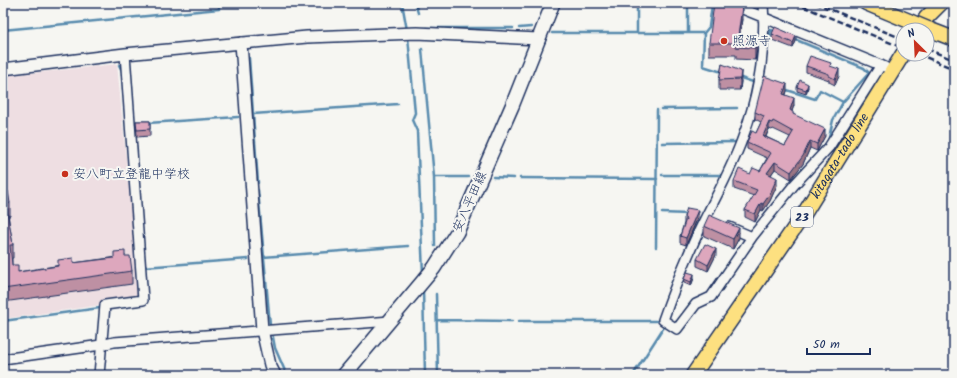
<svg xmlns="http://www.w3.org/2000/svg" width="957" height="378" viewBox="0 0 957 378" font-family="Kalam,'Klee One',sans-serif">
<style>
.built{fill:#eedee2}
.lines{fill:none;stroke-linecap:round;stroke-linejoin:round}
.stream{stroke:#598bae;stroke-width:2.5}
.minor-casing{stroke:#1b2f5e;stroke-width:12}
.tertiary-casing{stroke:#1b2f5e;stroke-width:14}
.secondary-casing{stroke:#1b2f5e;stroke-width:16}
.primary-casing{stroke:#1b2f5e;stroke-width:17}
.minor{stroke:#f6f6f2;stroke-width:9}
.tertiary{stroke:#f6f6f2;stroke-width:11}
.secondary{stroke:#f6f6f2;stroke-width:13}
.primary{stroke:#fde080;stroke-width:14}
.rail{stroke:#1b2f5e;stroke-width:2.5;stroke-dasharray:6 3;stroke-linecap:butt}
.primary-bridge-casing{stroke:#1b2f5e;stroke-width:17;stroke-linecap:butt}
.primary-bridge{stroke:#fde080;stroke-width:14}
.wall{fill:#be90a3;stroke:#1b2f5e;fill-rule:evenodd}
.shaded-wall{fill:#9b7584;stroke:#1b2f5e}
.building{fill:#dda7bd;stroke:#1b2f5e;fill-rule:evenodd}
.poi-dot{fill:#c8321e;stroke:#f6f6f2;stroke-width:1.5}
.labels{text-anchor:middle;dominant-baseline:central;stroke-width:4;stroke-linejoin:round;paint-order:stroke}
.shield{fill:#f6f6f2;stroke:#5d6b8a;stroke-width:1}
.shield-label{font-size:12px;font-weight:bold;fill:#1b2f5e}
.poi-label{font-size:13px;fill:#1b2f5e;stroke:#f6f6f2;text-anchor:start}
.street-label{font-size:13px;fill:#1b2f5e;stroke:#f6f6f2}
</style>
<rect width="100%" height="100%" fill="#f6f6f2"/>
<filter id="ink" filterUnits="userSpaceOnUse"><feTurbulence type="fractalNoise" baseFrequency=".025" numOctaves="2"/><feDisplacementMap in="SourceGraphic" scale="8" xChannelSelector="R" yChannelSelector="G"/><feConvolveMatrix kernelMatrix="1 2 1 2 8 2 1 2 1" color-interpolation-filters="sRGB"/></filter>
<g filter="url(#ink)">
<path class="built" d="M117 64 139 292 135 297 102 305 3 319V76Z"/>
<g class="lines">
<path class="stream" d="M402 3 407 30
M415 3 418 13
M424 28H513
M519 28 531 27
M3 30 219 9V3
M552 33H704L703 66 722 72
M637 33V3
M688 33V3
M704 33 709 27 712 5
M408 37 415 113 412 120 417 131 423 274
M769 41 771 30 777 32
M422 49 434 177 435 246
M249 58 258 183
M119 65 122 71
M738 77 753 82
M784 89 815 99 820 90 843 102 869 73 864 68 794 39
M661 109 737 108
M253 114 398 104
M148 123 238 117
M828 142 833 120 843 102
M662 143 736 142
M662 175H720
M434 177H468
M493 177 514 178
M520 178 657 179
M258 190 270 325
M662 213 688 214
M656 247 657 110
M263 257 408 246
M144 267 248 259
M423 289 425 375
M436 294 438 375
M437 320 512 321
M3 321 100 308
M519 321H656
M272 332 275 348 285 371 284 374
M633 375 664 327"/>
<g class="minor-casing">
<path id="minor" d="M728 3 885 67
M763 3C766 49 759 94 743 137 730 174 709 208 693 244 682 269 672 294 663 320L677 329 696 304 711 297 752 237 794 185 829 147 881 65
M729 227 752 237
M3 359 101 345 114 342 391 321
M99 375 105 305 143 300 125 54"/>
</g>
<g class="tertiary-casing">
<path id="tertiary" d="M241 43 262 330 270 365 275 375
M3 69 125 54 307 37 417 33 538 39"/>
</g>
<g class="secondary-casing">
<path id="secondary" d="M344 375 434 268 457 232 512 106 553 3"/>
</g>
<g class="primary-casing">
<g id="primary">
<path d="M866 3 909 21"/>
<path d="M928 29 954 39"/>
<path d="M919 30 926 18 941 3"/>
<path id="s1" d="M693 375 804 214 903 54"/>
</g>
</g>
<use href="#minor" class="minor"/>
<use href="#tertiary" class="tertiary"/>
<use href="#secondary" class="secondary"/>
<use href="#primary" class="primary"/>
<path class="rail" d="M795 3 903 48
M815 3 903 39
M927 49 954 60
M918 54 954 69"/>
<g class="primary-bridge-casing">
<path id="primary-bridge" d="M909 21 928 29"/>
</g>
<use href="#primary-bridge" class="primary-bridge"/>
</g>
<path class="wall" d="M723 3V5L742 19 739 36 757 38V50L755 60 736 59V55H709V43Z
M772 34 796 41 793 48 772 40Z
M722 64 741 81 740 90H719V80Z
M806 66 831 67 839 76 835 85 829 82V80L806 72Z
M797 87H808L806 94 797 91Z
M787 91 786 95 794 105 792 111 793 114 825 136 817 151 810 148 803 164 791 179 775 169 771 175 777 185 770 201 763 211 761 210 755 222 745 217V210L754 196 734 189V181L750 174 760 171 767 158 747 149V142L756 133 761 122 755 119V112ZM769 129 772 130 773 129 790 137 785 146 766 137Z
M136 121H150V136L137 137Z
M3 185 4 191 10 203V216H8L13 245V258H12V265L18 272 73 263 125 256 132 271V284L3 302Z
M684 216 698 217 686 245 680 243V236L684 223Z
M704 226 739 238 733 249 704 236Z
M716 255 708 271 697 266V259Z
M694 278 691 286 684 283V279Z"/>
<path class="shaded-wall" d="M742 7V19L738 48V36Z
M796 36V41L793 48V43Z
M757 38V50L755 60V48Z
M839 69V76L835 85V79Z
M741 71V81L740 90V79Z
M787 84V91L783 101V94Z
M808 84V87L806 94V90Z
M794 98V105L790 118V110Z
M769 122V129L763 143V136Z
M825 129V136L817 151V144Z
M810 141V148L803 164 791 179V172Z
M775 162V169L767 180V173Z
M777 178V185L770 201 763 211V204Z
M761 203V210L755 222V214Z
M698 210V217L686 245V238Z
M739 228V238L733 249V239Z
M716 249V255L708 271V265Z
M694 274V278L691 286V282Z"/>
<path class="building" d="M714 3H722V5L742 7 738 36 757 38 755 48 736 47V43H709Z
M775 27 796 36 793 43 772 34Z
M810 56 831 63 830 66 839 69 835 79 829 76V74L806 66Z
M722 64 741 71 740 79 719 80Z
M764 76 787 84 783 94 794 98 790 110 793 112V114L825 129 817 144 810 141 803 156 791 172 775 162 767 173 777 178 770 194 763 204 761 203 755 214 745 210 757 190 734 181 739 169 750 174 753 168 760 171 771 153 747 142 752 131 756 133 764 116 755 112ZM773 121 793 132 785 146 763 136 769 122 772 123Z
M800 80 808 84 806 90 797 87Z
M136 121H150V129L137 130Z
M3 185 4 191H8L10 203 6 204 13 245H10L12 265H18V272L58 266V260L73 258V263L114 258V252L125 251V256H130L132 271 3 289Z
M687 208 698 210 686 238 680 236 686 219 684 216Z
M709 215 739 228 733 239 704 226Z
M705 244 716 249 708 265 697 259Z
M687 272 694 274 691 282 684 279Z"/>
</g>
<g class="poi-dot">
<circle cx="724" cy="41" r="4"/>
<circle cx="65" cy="174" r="4"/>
</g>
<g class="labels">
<rect class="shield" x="791" y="207" width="22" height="20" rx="3"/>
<g class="shield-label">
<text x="802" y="217">23</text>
</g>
<g class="poi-label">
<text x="732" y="41">照源寺</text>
<text x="73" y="174">安八町立登龍中学校</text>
</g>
<g class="street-label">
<text stroke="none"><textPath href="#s1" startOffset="264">kitagata-tado line</textPath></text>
<text transform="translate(470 202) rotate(-66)">安八平田線</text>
</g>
</g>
<rect width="957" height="378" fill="none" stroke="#f6f6f2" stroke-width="16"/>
<rect x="8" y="8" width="941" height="362" fill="none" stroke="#1b2f5e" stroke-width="1.5" filter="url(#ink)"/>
<g transform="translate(915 42) rotate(336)"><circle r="19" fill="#f6f6f2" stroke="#9ea6b7"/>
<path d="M0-3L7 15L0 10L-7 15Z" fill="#c8321e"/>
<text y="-6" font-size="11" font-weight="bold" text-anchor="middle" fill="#1b2f5e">N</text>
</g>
<path d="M807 348v6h63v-6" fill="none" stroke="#1b2f5e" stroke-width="2"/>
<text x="813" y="348" font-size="12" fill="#1b2f5e" stroke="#f6f6f2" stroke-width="3" paint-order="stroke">50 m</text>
</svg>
